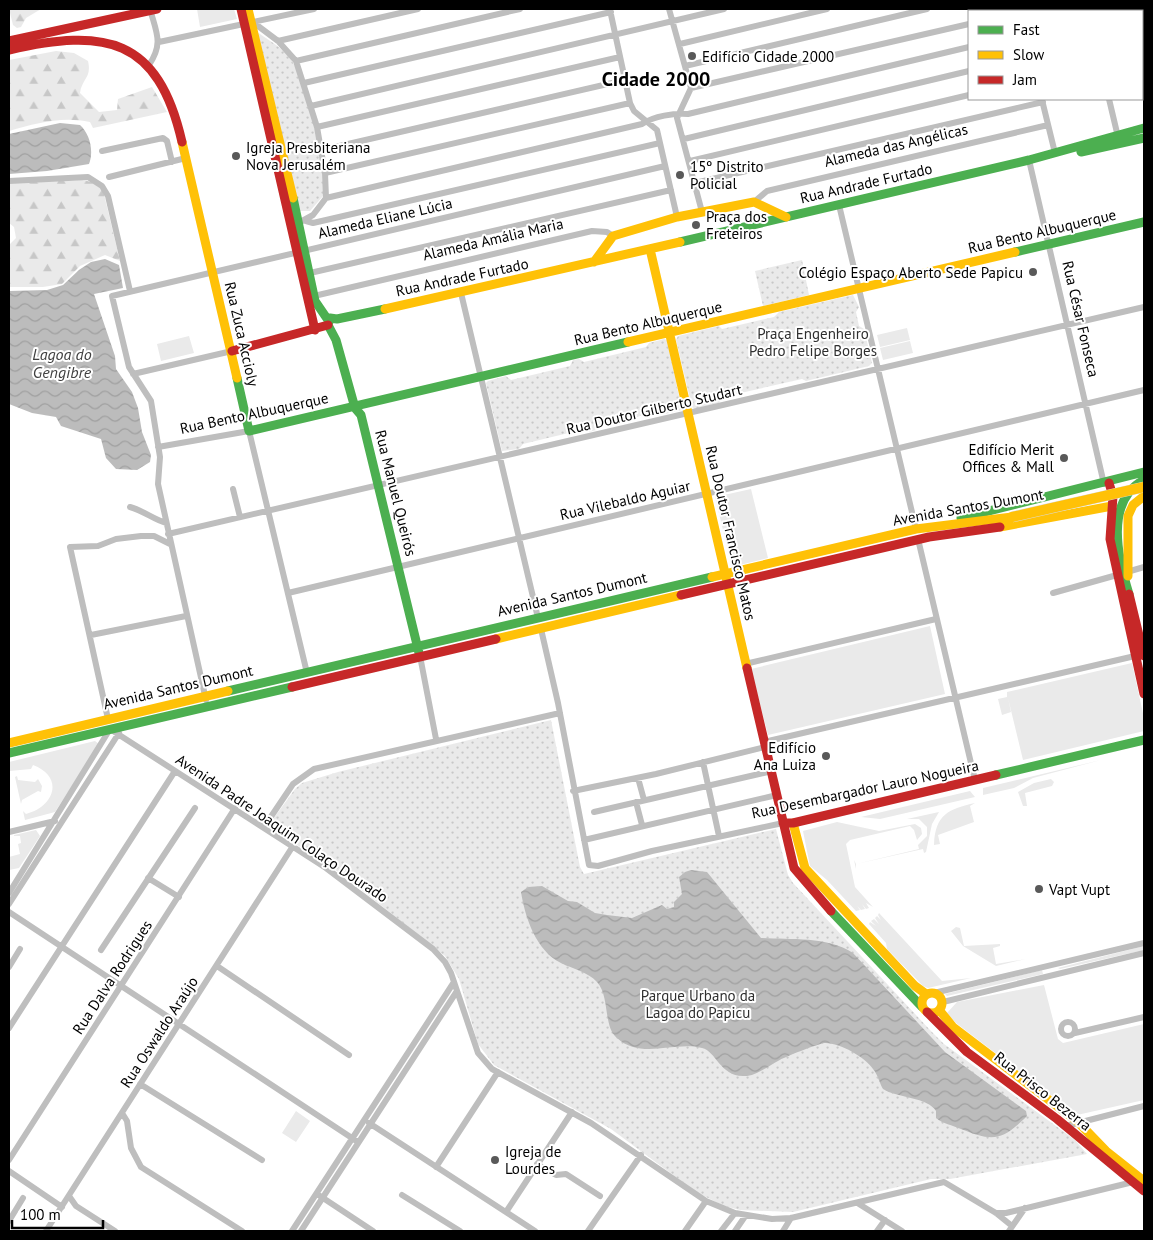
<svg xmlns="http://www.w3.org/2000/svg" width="1153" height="1240" viewBox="0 0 1153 1240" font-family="'PT Sans',sans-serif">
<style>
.grass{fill:#eaeaea}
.forest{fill:url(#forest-firs)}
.park{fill:url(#park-dots)}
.water{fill:url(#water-waves)}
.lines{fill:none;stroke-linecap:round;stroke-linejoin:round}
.street{stroke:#bebebe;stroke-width:6}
.fast{stroke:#4caf50;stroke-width:9}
.slow{stroke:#ffc107;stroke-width:9}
.jam{stroke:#c62828;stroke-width:9}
.slow-bridge-casing{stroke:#dbdbdb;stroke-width:11;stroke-linecap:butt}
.slow-bridge{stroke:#ffc107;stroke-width:10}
.poi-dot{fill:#595959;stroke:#fff;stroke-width:2}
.labels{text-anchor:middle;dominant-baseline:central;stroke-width:4;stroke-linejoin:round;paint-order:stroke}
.poi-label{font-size:15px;fill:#000;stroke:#fff;text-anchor:start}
.street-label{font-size:15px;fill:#000;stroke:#fff}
.park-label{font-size:15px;fill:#2f2f2f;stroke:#fff}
.water-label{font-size:16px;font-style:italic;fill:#404040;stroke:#fff}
.district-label{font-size:20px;font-weight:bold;fill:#000;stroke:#fff}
</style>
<defs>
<pattern id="forest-firs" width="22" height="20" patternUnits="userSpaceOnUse" patternTransform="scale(1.25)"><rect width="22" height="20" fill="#eaeaea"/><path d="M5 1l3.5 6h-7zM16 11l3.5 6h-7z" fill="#c7c7c7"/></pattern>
<pattern id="park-dots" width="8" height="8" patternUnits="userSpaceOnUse" patternTransform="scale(1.25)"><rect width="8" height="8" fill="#eaeaea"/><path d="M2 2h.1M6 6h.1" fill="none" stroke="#c7c7c7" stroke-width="1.8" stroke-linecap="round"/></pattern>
<pattern id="water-waves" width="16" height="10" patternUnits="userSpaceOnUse" patternTransform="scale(1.25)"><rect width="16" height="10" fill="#bcbcbc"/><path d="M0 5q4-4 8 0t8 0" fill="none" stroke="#a0a0a0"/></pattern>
</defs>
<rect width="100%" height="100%" fill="#fff"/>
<path class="grass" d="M197 9H234L237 19 200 27Z
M907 328 910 340 880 347 877 335Z
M189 336 194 353 161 361 157 344Z
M910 341 913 353 883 360 880 348Z
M751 489 768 558 732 567 715 497Z
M930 626 945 694 768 735 751 669Z
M1132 663 1144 718V731L1023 760 1008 698 1011 712 1002 715 998 699 1007 697V692Z
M95 741 99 744 55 812 25 820 23 811 26 814C54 807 65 777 33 765L31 769 9 771V762Z
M1101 760 1033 778 1014 788 983 795V788Z
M17 776 18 780 35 782 38 779 42 786 41 792 38 791 22 800 21 804 15 777Z
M1051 779 1054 782 1052 786 1025 793 1027 806H1023L1018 792 1034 783Z
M970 791 975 797 880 819 861 817Z
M975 803 970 806 974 822 938 835 940 844 934 845C935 814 949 809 975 803Z
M939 812 932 824 926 852 924 853 923 849 856 864V869L854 860 856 864 919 849 918 845 927 836V827L919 819H907Z
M837 822 879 831 915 824 921 828 922 834 917 840 914 830 910 826 850 840 846 844 855 887 873 907 866 903 869 908 866 909 862 904 865 909 861 910 857 906 860 910 856 911 827 880 810 866 803 831Z
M36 830 40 836 19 868 9 870V857L20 854 18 844 21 843 20 836H14V835Z
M879 913 942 981 971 978 928 988 923 986 887 949 886 943 869 924 870 922 876 926 871 921 874 919 879 924 875 918 877 916 881 920 878 915Z
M956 927 960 928 964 946 1000 944V946L993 948 996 964 1026 959 996 966 963 946 951 931Z
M1144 946V950L1060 969 1058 968Z
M1042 970 1043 974 947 996 945 994Z
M1044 985 1058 1039 1063 1043 1144 1024V1100L1077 1115 956 1023 947 1013 957 1002Z
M296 1111 310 1121 296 1142 282 1133Z"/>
<path class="forest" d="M9 9H41L26 18 21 27 17 28 13 25Z
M56 51 74 53 88 61C92 78 82 78 80 93L99 112 117 110 118 99 152 87 167 112 93 128 90 122C62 116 37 123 9 131V60Z
M82 180 92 182 103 190 120 261 105 255 80 266 62 284 43 287H9V245L16 238 14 227 9 223V183Z"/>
<path class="park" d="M257 32C268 40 285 49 292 61 311 94 322 157 324 195L310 211H299Z
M802 260 809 295 763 306 755 271Z
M853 295 859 307 856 312 859 326 864 329 872 363 869 366 806 381 802 379 723 397 719 403 695 409 692 407 676 340 678 336 719 326 722 329 774 317 779 312Z
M664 339 667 340 682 410 665 414 661 411 599 426 596 430 589 432 585 429 523 444 519 449 502 451 486 383 488 381 506 376 511 380 570 366 573 360 579 359 584 362 646 347 649 343Z
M551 720 580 867 584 874 776 829 788 875 793 883 930 1030 944 1044 1075 1140 1087 1154 950 1179H931L793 1212 740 1210 724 1206 696 1192 611 1129 494 1065 478 1044 459 979 445 956 340 873 268 826 295 789 302 783 338 772Z"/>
<path class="water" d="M60 123 80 125C90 134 94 151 89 164L47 171 9 174V134Z
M105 259 119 265 123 288 94 294 115 356 116 369 132 392 138 408 142 432 151 455 150 462 137 470 116 469 106 458 101 439 61 426 56 417 32 413 9 404V291L47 290 63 285 79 270 91 262Z
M691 870 707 872 761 938C790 940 827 936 853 953L945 1052 1026 1111 1027 1116C1002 1141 993 1142 961 1129 952 1125 943 1124 936 1118V1111C928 1097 897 1098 883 1089 879 1082 878 1075 873 1069 865 1057 839 1042 824 1043 818 1044 784 1057 778 1061 768 1066 755 1077 743 1076 720 1076 716 1051 702 1048 674 1041 641 1060 617 1038 603 1027 610 996 597 982 588 972 573 969 561 963 536 951 525 917 521 892L528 887 542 886 568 901 577 902 595 913 607 915 632 918 662 905 667 909 674 907V902L682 894 679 877 685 872Z"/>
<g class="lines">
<path class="street" d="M669 9 691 88 677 118 702 212
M983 9 984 11
M1020 9 1021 11
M1087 9 1088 11
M610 10 630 103 634 111 657 130 677 217
M254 23 278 41 296 61 317 127 325 173 326 198 313 215 302 221
M1142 38H1144
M278 41 418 9
M159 42 314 9
M680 44 827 9
M296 61 520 9
M149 65C164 43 156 32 150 9
M685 66 927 9
M304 83 611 12
M691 88 969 24
M1109 99 1118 137
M1042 100 1055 153
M311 106 724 9
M317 127 620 57
M684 139 969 71
M322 150 625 80
M102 151 163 138 167 141 172 162
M1029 160 1104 484
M690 161 969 95
M325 173 630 103
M109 177 186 158
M9 181 88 177 102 186 108 196 130 291
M695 183 1043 102
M326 198 642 124C654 116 674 113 688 114L969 47
M754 202 767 191 1048 125
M839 205 916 529
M306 221 313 223 660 143
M310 273 671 190
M461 293 538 618
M314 296 592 231 607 232 613 236
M133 374 232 351
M158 447 249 431 307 673
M233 489 240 517
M130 507C144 511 153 519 166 523
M168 534 1144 307
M918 539 975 780
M1127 572 1144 567
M288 593 1144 390
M1053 593 1117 575
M541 629 558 703 589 865 598 866 652 851 783 823
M91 635 186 616
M420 656 436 739
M745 664 936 619
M206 700 158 484 160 457 151 401 129 367 112 296 665 166
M108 719 70 547 98 546 116 539 141 536H154L170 544
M764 742 1135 656
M703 762 719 836
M638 778 644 800
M573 791 656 774 765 747
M636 802 642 825
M594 812 772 771
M264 827 293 784 314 769 560 713
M9 832 55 821
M584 840 777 795
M148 878 179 897
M9 893 110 729 326 868 433 949 445 962 451 973 478 1053 492 1069 591 1123 706 1201 735 1213 772 1219 791 1218 944 1182 996 1213 1012 1226
M9 904 119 733
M9 912 358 1142
M101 950 195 808
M217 966 349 1055
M9 967 20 949
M934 993 1144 943
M943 1002 1144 953
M1061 1029a7 7 0 1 1 14 0a7 7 0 1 1-14 0Z
M9 1028 175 771
M1075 1033 1144 1017
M140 1084 262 1160
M122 1113 127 1121 131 1148 141 1167 242 1231
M369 1123 535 1231
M1066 1126 1144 1106
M9 1160 235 808
M537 1164 556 1175 566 1174 600 1196
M436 1167 498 1072
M9 1171 62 1207
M402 1195 460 1231
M69 1196 76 1206 115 1231
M320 1196 373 1231
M859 1204 902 1231
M506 1212 572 1112
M996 1213H1006L1133 1182
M9 1221 23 1198
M46 1231 293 846
M292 1231 454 982
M301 1231 457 991
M588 1231 641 1155
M685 1231 706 1201
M721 1231 735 1213
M735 1231 746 1215
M783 1231 791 1218
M877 1231 885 1220
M1009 1231 1025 1208"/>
<path class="fast" d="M1081 152 1144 138
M293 198 315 301 328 320
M680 242 1029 160 1144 128
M1015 252 1144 222
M385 309 337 319 330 318 328 325 336 340 355 408 361 415 419 653
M237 378 249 431 628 342
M961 518 1144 472
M1129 594C1118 559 1104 501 1144 480
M228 691 712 577
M9 753 292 687
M996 775 1144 740
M831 911 922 1007"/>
<path class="slow" d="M248 9 293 198
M182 142 237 378
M650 249 747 668
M594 262 613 236 677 217 754 202 786 217
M385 309 680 242
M628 342 1015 252
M1000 527 1112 506
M1128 576V516L1133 505 1144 496
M712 577 916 529 1012 517
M496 639 681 595
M9 743 228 691
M793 823 805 868 915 986 926 994
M922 1003a10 10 0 1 1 20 0a10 10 0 1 1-20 0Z
M940 1011 953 1027 1078 1122 1106 1151 1144 1181"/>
<path class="jam" d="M241 9 315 330
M9 41 157 9
M9 50C105 28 158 37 182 142
M232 351 328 325
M1109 483 1113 496 1110 539 1144 694
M1129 594 1144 656
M681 595 929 537 1000 527
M747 668 794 868 831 911
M292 687 496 639
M783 823H793L996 775
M927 1012 967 1052 1057 1119 1144 1191"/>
<g class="slow-bridge-casing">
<path id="slow-bridge" d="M1012 517 1144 487"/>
</g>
<use href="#slow-bridge" class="slow-bridge"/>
</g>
<g class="poi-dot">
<circle cx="692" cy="56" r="5"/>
<circle cx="236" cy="156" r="5"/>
<circle cx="680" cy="175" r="5"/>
<circle cx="696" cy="225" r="5"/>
<circle cx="1033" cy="272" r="5"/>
<circle cx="1064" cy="458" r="5"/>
<circle cx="826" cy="756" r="5"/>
<circle cx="1039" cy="889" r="5"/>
<circle cx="495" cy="1160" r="5"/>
</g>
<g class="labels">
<g class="poi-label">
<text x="702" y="56">Edifício Cidade 2000</text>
<text x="246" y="147">Igreja Presbiteriana<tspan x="246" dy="17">Nova Jerusalém</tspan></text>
<text x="690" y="166">15º Distrito<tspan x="690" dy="17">Policial</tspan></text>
<text x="706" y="216">Praça dos<tspan x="706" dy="17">Freteiros</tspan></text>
<text x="1023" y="272" text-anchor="end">Colégio Espaço Aberto Sede Papicu</text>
<text x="1054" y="449" text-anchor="end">Edifício Merit<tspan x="1054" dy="17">Offices &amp; Mall</tspan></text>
<text x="816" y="747" text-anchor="end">Edifício<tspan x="816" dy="17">Ana Luiza</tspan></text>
<text x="1049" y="889">Vapt Vupt</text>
<text x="505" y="1151">Igreja de<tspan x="505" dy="17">Lourdes</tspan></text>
</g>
<g class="street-label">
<text transform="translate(896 145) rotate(-13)">Alameda das Angélicas</text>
<text transform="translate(866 183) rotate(-13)">Rua Andrade Furtado</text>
<text transform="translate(385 218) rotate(-13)">Alameda Eliane Lúcia</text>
<text transform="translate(1042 231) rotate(-13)">Rua Bento Albuquerque</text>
<text transform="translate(493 239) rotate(-13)">Alameda Amália Maria</text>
<text transform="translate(462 277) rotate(-12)">Rua Andrade Furtado</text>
<text transform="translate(1081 319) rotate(77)">Rua César Fonseca</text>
<text transform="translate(648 323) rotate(-13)">Rua Bento Albuquerque</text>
<text transform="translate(242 334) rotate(77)">Rua Zuca Accioly</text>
<text transform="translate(654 409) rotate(-13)">Rua Doutor Gilberto Studart</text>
<text transform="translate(254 413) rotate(-12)">Rua Bento Albuquerque</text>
<text transform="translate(396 493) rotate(76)">Rua Manuel Queirós</text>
<text transform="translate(625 500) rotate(-13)">Rua Vilebaldo Aguiar</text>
<text transform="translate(968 507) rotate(-10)">Avenida Santos Dumont</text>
<text transform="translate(731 533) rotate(77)">Rua Doutor Francisco Matos</text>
<text transform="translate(572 594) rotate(-13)">Avenida Santos Dumont</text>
<text transform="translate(178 687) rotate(-13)">Avenida Santos Dumont</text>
<text transform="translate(865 789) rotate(-12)">Rua Desembargador Lauro Nogueira</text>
<text transform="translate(282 828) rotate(34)">Avenida Padre Joaquim Colaço Dourado</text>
<text transform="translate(112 977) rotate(-57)">Rua Dalva Rodrigues</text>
<text transform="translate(159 1032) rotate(-57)">Rua Oswaldo Araújo</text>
<text transform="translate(1043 1091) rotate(38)">Rua Prisco Bezerra</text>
</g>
<g class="park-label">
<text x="813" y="333">Praça Engenheiro<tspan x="813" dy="17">Pedro Felipe Borges</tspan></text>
<text x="698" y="995">Parque Urbano da<tspan x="698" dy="17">Lagoa do Papicu</tspan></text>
</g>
<g class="water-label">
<text x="62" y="354">Lagoa do<tspan x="62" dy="18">Gengibre</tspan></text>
</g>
<g class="district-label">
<text x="656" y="79">Cidade 2000</text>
</g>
</g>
<rect width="1153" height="1240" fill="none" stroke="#000000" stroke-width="20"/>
<rect x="968" y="10" width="175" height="90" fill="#ffffff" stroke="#999999"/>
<rect x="978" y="26" width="25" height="8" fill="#4caf50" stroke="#999999"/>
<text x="1013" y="35" font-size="15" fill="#000000">Fast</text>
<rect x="978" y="51" width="25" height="8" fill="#ffc107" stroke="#999999"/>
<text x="1013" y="60" font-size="15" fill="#000000">Slow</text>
<rect x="978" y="76" width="25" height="8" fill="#c62828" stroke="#999999"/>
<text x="1013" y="85" font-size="15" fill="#000000">Jam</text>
<path d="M12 1220v8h91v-8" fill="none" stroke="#000000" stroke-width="2.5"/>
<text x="20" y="1220" font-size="15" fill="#000000" stroke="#ffffff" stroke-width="4" paint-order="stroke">100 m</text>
</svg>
